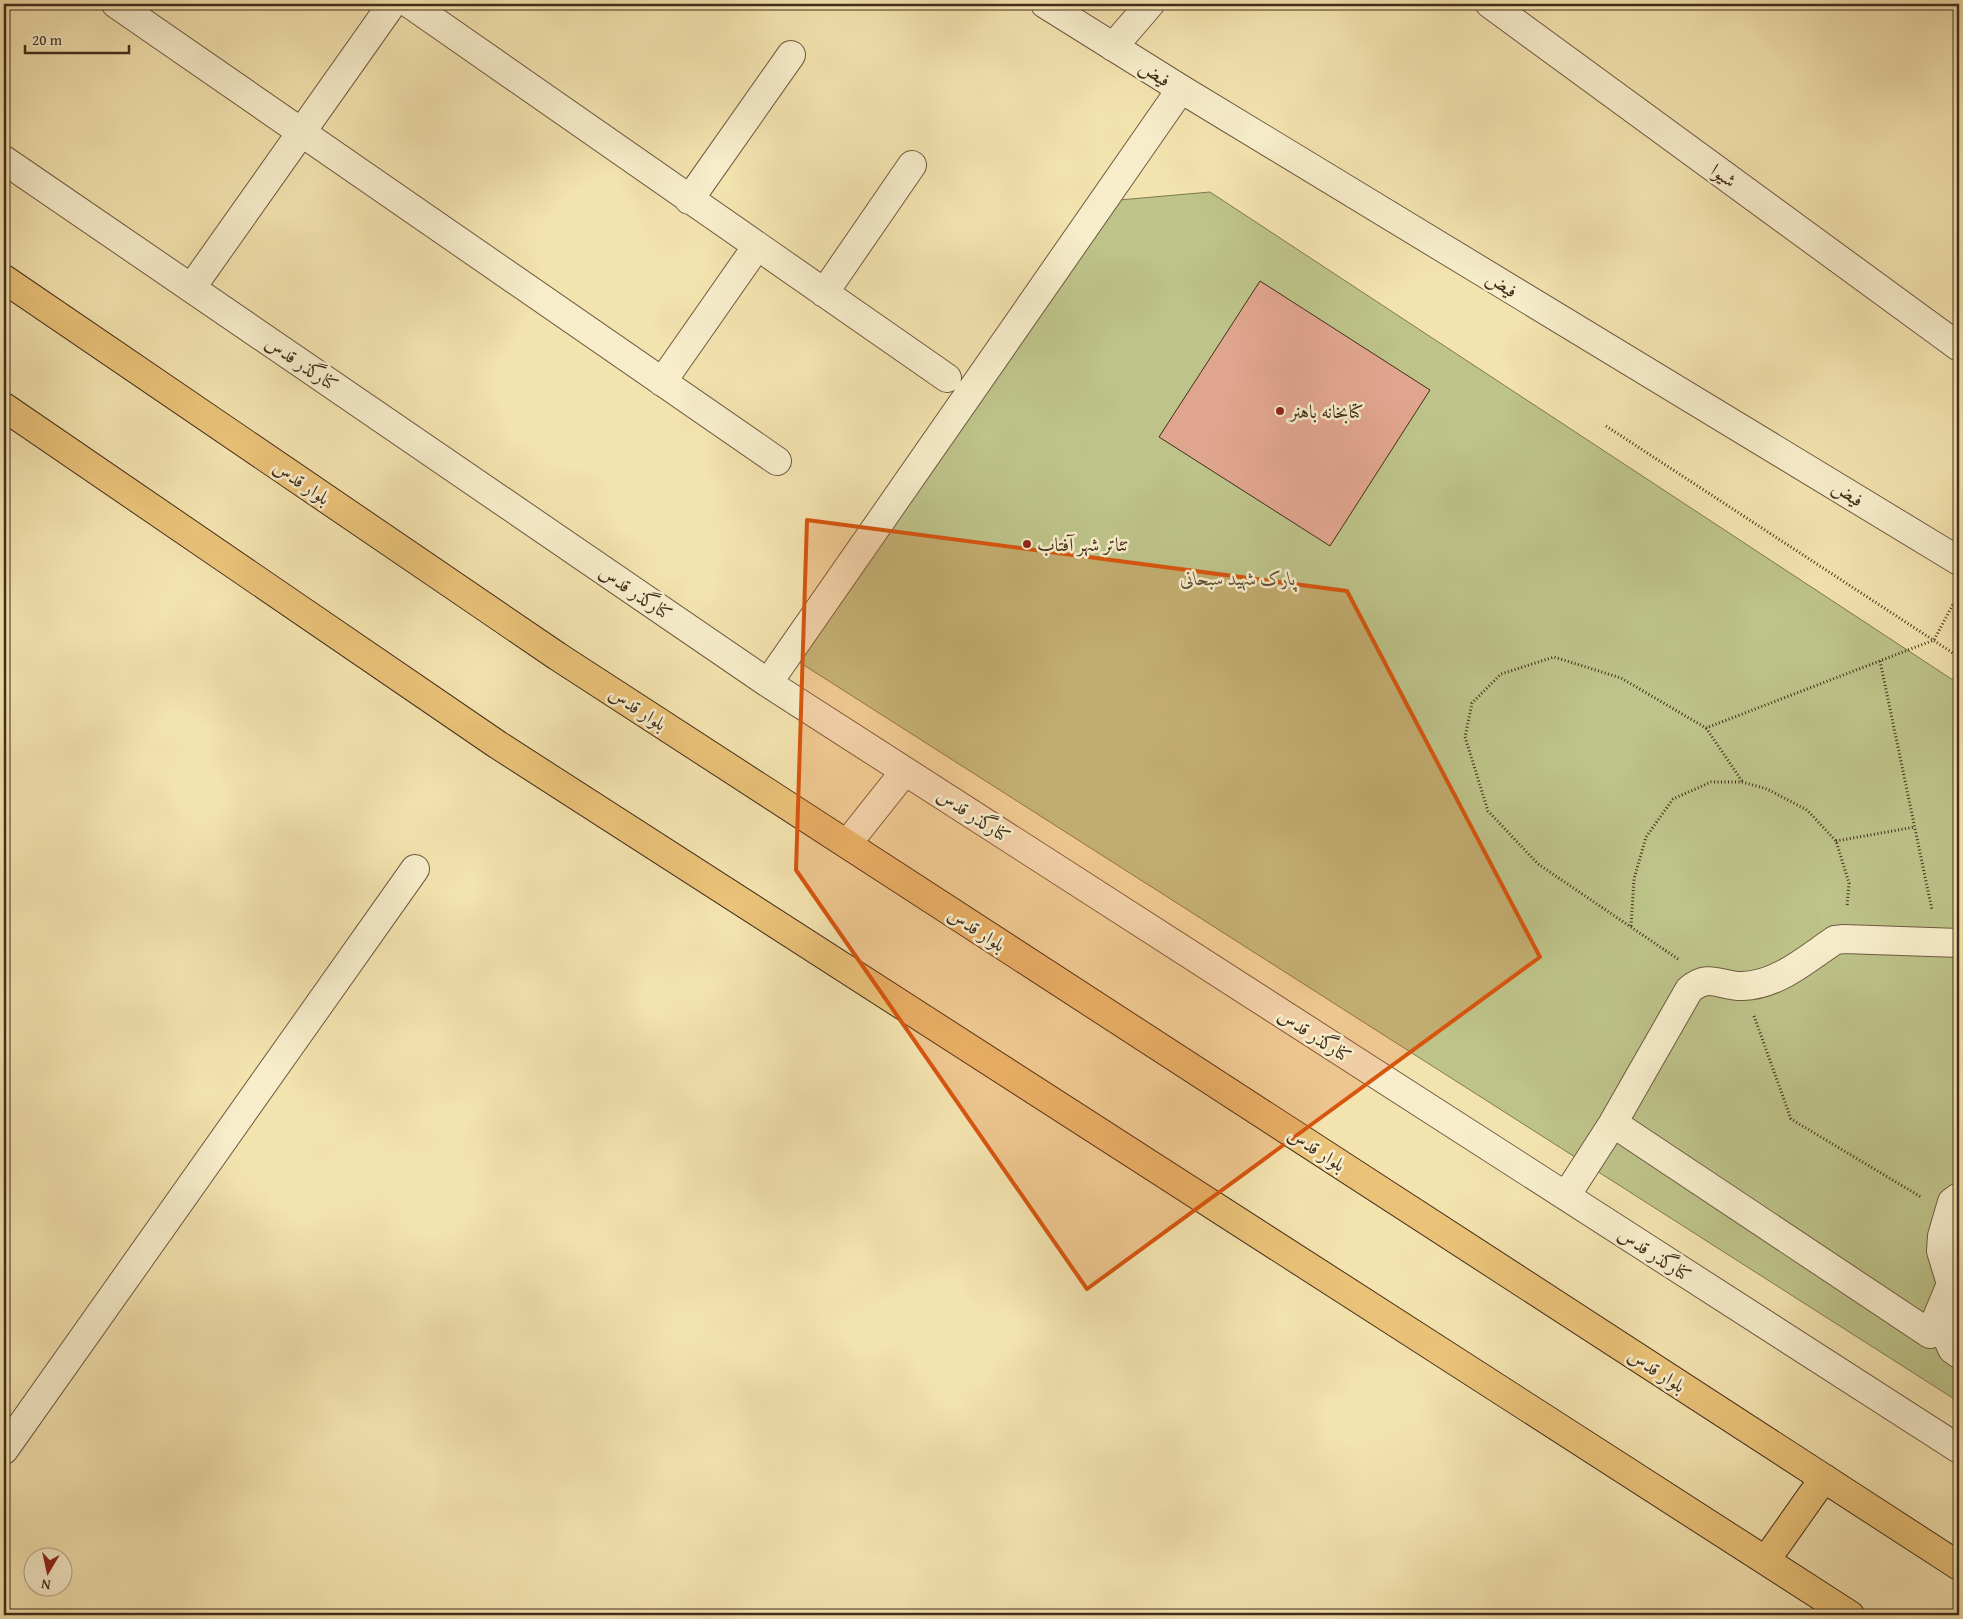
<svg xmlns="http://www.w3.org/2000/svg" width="1963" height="1619" viewBox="0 0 1963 1619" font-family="'Gentium Book Plus',Amiri,serif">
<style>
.green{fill:#bdc389;stroke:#807852}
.building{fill:#e0a58e;stroke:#432d1b}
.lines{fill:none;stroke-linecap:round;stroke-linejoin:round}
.minor-casing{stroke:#6f5a40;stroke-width:30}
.major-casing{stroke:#432d1b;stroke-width:30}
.path{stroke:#432d1b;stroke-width:3;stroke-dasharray:1 2.5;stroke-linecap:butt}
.minor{stroke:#f7edcb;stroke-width:28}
.major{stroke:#eac278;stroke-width:28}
.marked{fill:#d8550e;fill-opacity:0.2;stroke:#d8550e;stroke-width:4;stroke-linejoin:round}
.poi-dot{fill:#8f2418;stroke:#f7edcb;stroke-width:2}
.labels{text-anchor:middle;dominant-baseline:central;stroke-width:5;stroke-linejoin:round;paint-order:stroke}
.street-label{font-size:19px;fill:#432d1b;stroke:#f7edcb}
.poi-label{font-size:19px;fill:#432d1b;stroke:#f7edcb;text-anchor:start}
.park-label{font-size:19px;font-style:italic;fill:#5b4b31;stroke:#f7edcb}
</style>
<rect width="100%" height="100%" fill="#f3e3af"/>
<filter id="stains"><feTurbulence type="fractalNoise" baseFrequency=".004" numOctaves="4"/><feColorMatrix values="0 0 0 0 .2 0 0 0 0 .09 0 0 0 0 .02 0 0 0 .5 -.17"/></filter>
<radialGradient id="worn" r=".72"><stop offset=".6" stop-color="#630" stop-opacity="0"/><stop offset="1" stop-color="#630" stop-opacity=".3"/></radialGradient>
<path class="green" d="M1210 192 1959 684V1402L799 662 1119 200Z"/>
<path class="building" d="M1260 281 1430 390 1330 546 1159 437Z"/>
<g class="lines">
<g class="minor-casing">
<path id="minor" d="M116 4 777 461
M410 4 947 378
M1045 4 1181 89 1959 561
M1490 4 1959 347
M1113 47 1150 4
M4 160 768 683 1959 1449
M689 200 791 55
M192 287 392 4
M824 293 912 165
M662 382 757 246
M768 683 1181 89
M847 844 905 771
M1613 1123 1930 1334 1951 1284 1941 1251 1942 1236 1952 1202 1959 1197
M1566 1196 1613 1123 1689 990C1709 972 1721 987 1743 986 1778 985 1808 958 1835 940L1844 939 1959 943
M1955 1305 1945 1333 1952 1349 1959 1354
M4 1450 415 869"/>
</g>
<g class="major-casing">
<path id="major" d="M4 279 557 656 1959 1566
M4 407 498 745 1850 1615
M1766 1560 1824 1478"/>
</g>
<path class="path" d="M1606 426 1959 657
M1880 661 1932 910
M1706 728 1742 781
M1836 841 1915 827
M1631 926 1634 879 1646 837 1673 799 1711 782H1742L1767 789 1807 810 1836 841 1849 883 1847 907
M1678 959 1538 864 1488 811 1465 737 1472 703 1501 674 1554 657 1621 678 1706 728 1934 640 1959 593
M1754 1016 1791 1119 1921 1197"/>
<use href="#minor" class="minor"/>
<use href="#major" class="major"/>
</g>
<path class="marked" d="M807 520 1347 591 1540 957 1087 1289 796 870Z"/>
<g class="poi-dot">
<circle cx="1280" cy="411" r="5"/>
<circle cx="1027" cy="544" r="5"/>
</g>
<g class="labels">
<g class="street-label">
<text transform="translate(1155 73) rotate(32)">فیض</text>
<text transform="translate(1724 175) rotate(36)">شیوا</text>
<text transform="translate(1502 284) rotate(31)">فیض</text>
<text transform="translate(302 363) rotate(34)">کنارگذر قدس</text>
<text transform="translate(302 482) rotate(34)">بلوار قدس</text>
<text transform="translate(1848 493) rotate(31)">فیض</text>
<text transform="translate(636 592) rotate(34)">کنارگذر قدس</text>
<text transform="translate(638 708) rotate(33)">بلوار قدس</text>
<text transform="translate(974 815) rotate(33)">کنارگذر قدس</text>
<text transform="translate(977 929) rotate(33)">بلوار قدس</text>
<text transform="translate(1315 1035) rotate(33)">کنارگذر قدس</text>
<text transform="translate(1317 1149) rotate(33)">بلوار قدس</text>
<text transform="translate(1655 1254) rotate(33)">کنارگذر قدس</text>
<text transform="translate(1657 1370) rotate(33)">بلوار قدس</text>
</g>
<g class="poi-label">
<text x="1290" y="411">کتابخانه باهنر</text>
<text x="1037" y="544">تئاتر شهر آفتاب</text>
</g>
<g class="park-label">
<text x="1238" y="578">پارک شهید سبحانی</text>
</g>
</g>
<rect width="1963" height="1619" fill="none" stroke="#f3e3af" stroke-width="20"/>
<rect x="5" y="5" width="1953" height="1609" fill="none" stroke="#432d1b" stroke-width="2.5"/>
<rect x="10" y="10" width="1943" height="1599" fill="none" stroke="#432d1b"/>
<g transform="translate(48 1572) rotate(189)"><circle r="24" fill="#f7edcb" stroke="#afa085"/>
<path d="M0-4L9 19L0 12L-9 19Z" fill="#8f2418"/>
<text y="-8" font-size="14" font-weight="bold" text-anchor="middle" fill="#432d1b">N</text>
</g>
<path d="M25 45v8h104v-8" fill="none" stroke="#432d1b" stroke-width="2.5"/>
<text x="32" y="45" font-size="15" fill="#432d1b" stroke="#f7edcb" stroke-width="4" paint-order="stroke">20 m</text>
<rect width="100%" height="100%" filter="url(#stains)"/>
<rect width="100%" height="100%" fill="url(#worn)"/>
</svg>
